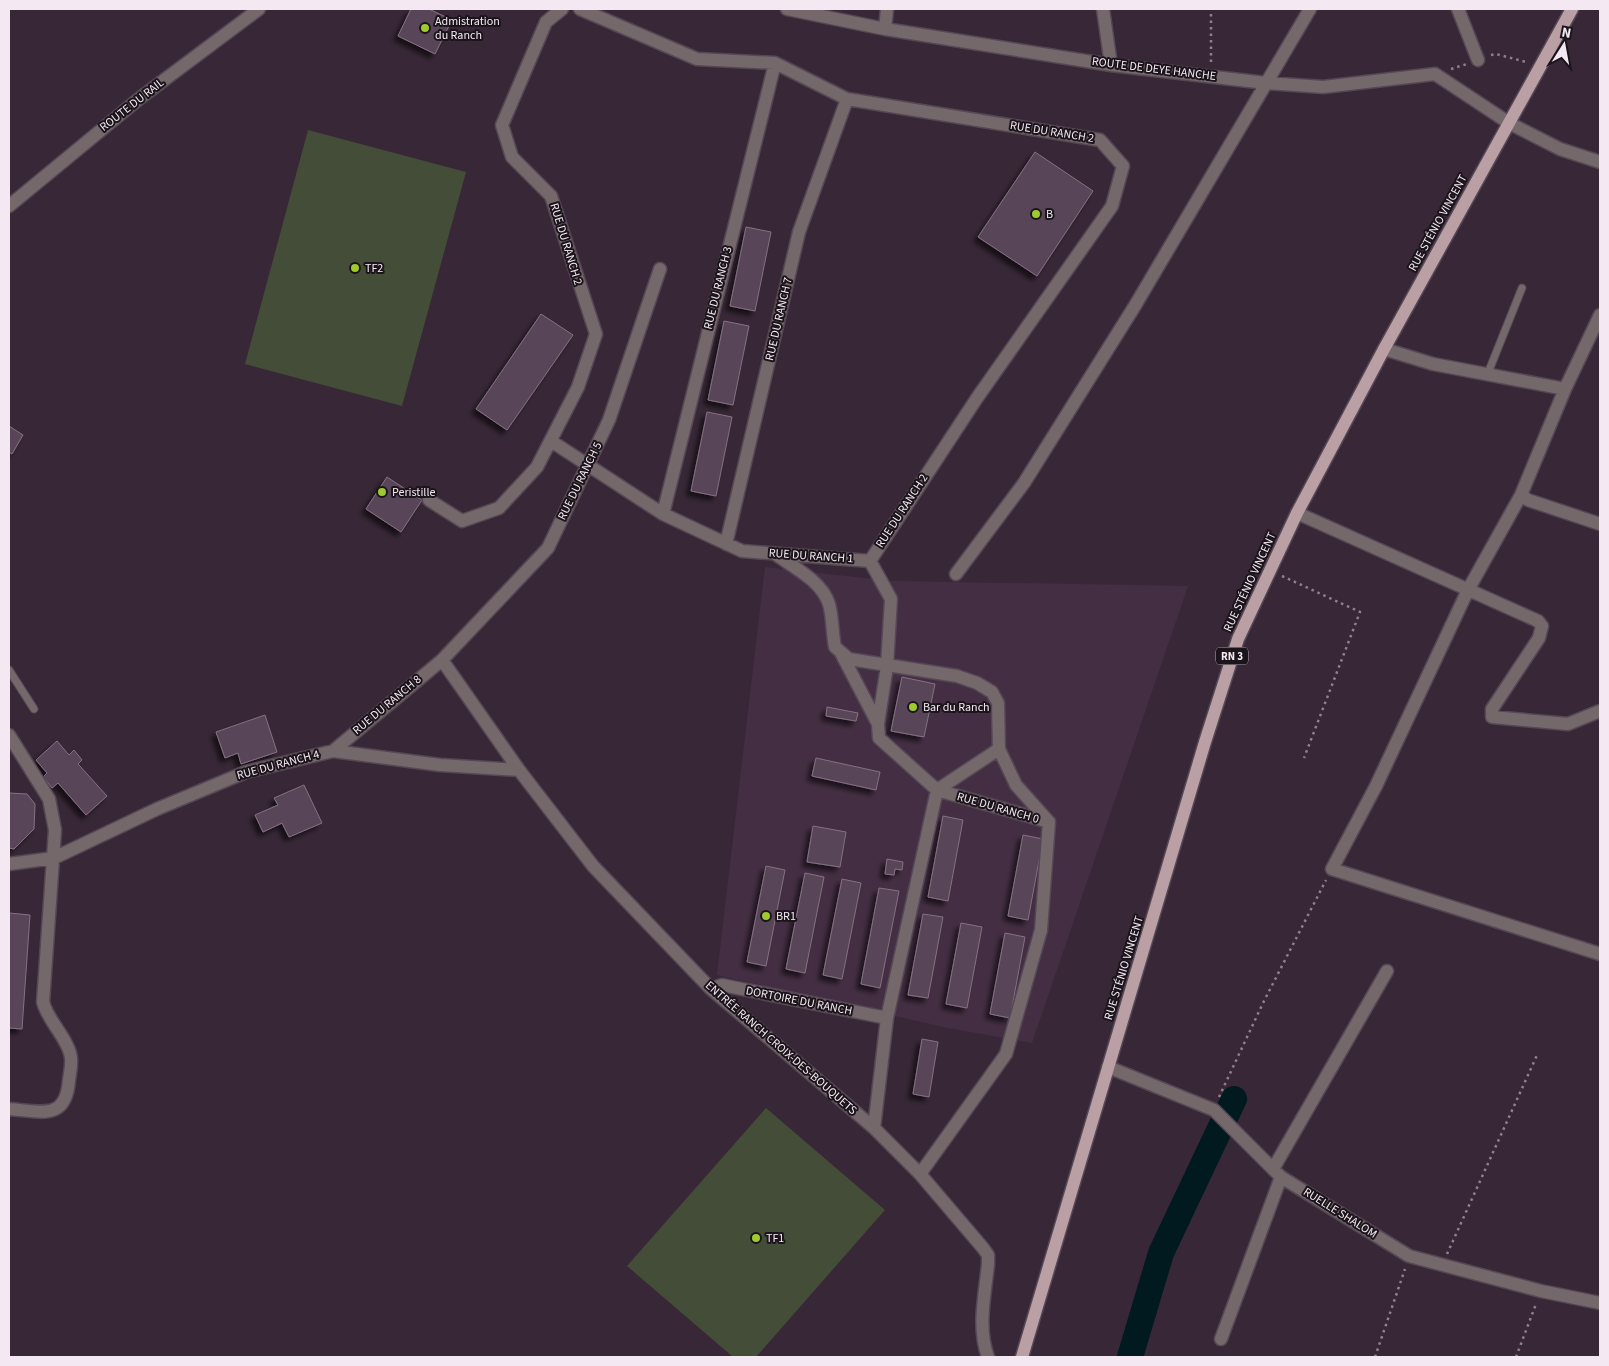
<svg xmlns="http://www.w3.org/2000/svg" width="1609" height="1366" viewBox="0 0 1609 1366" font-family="'Source Sans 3',sans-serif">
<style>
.built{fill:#442e43}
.green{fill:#434d37}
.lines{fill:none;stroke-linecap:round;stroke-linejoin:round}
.river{stroke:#011a1f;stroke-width:26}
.building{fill:#594458;stroke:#857183;filter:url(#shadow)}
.service-casing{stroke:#564755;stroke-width:9}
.minor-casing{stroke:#564755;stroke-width:15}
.primary-casing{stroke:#564755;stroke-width:15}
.path{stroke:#8e818d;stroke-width:2.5;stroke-dasharray:2.5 4;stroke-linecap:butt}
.service{stroke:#74686a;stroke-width:7}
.minor{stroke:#74686a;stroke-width:12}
.primary{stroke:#baa0a4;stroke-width:12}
.poi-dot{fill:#9eca2e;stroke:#1b141b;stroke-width:2}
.labels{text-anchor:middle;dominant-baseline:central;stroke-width:4;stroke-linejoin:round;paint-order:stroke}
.shield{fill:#1b141b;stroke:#b3a9b2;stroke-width:1}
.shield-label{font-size:11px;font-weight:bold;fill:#f4e9f3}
.poi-label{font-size:12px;fill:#f4e9f3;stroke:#1b141b;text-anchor:start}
.street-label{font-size:12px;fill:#f4e9f3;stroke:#1b141b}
</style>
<defs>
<filter id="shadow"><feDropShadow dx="-4.5" dy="4.5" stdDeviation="2.5" flood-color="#0009"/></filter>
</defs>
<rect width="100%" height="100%" fill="#382837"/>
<path class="built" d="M765 567 892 581 1188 586 1032 1043 948 1028 717 975Z"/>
<path class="green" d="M308 130 466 172 402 406 245 364Z
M766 1108 885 1210 756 1357H733L627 1266Z"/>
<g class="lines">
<path class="river" d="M1130 1357 1161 1253 1234 1099"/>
</g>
<path class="building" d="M411 9H429L452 20 435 54 398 36Z
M1035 152 1093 191 1037 276 978 237Z
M746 227 771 232 755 311 730 306Z
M541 314 573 335 507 430 476 409Z
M724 321 749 326 733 405 708 400Z
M707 412 732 417 716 496 691 491Z
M9 426 23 435 12 454 9 452Z
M387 477 422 500 401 532 366 509Z
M902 677 935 684 924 737 891 731Z
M827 707 858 713 856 721 826 716Z
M265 715 277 752 241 764 238 753 225 758 216 732Z
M57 741 69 755 74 750 82 760 78 764 107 796 86 815 58 783 52 788 43 777 47 773 36 760Z
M816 758 880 772 876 790 812 776Z
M304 785 322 823 289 837 282 823 263 832 255 815 278 805 274 798Z
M9 793 27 794 35 804 34 829 14 849 9 848Z
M943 816 963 820 948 901 928 897Z
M813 826 846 832 840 867 807 862Z
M1023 835 1043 839 1028 920 1008 916Z
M887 859 903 862 902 870 895 869 894 875 885 874Z
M766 866 785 870 766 966 747 962Z
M805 873 824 877 805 973 786 969Z
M842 879 861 883 842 979 823 975Z
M879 888 899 891 880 988 861 984Z
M9 913 30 915 22 1029 9 1028Z
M923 914 943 917 928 998 908 995Z
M961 923 982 927 967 1008 946 1004Z
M1005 933 1025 937 1010 1018 990 1014Z
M922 1039 938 1042 929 1097 913 1094Z"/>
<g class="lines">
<g class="service-casing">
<path id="service" d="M1488 373 1522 288
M9 670 34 709"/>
</g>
<g class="minor-casing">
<path id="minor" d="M580 9 697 59 775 63 847 99 1100 140 1123 166 1112 206 977 398 870 561
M787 9 885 29 1111 65 1266 83 1323 87 1435 74 1509 123 1560 149 1600 162
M1103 9 1111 65
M1458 9 1478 60
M885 29 887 9
M9 206 140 98 259 9
M1384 349 1433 364 1565 389 1600 315
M1565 389 1521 495 1528 500 1600 524
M551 441 663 514 742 551 870 561 891 599 887 666 878 724 879 738 937 790 999 749
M1521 495 1468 590 1376 786 1332 869 1600 954
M429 500 462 521 499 508 537 467 578 387 596 334 551 196 512 157 502 125 546 22 562 9
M1297 513 1538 621 1542 626 1539 638 1492 709V717L1568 724 1600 711
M663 514 775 63
M726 544 799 232 847 99
M775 554C793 567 822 581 829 604 833 618 832 633 835 647L849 659 957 676 977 683 992 692 998 703 999 749 1016 785 1049 822
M956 574 1024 483 1136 304 1310 9
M842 655 878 724
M442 660 519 770 593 866 711 989 874 1128 920 1174 983 1248 988 1255V1264C985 1295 977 1327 988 1357
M9 735 49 799 55 830 43 1002C48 1021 65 1035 70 1053 73 1062 70 1072 69 1080 66 1122 40 1111 9 1109
M333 751 442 660 548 548 609 420 660 269
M9 864 54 858 157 809 246 772 333 751 440 765 519 770
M711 989 722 985 887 1018
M1108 1067 1214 1110 1281 1177 1409 1256 1541 1291 1600 1303
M874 1128 887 1018 937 790 1049 822 1041 930 1006 1054 920 1174
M1273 1169 1387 971
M1221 1339 1281 1177"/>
</g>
<g class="primary-casing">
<path id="primary" d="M1022 1357 1205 742 1238 639 1297 513 1384 349 1572 9"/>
</g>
<path class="path" d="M1491 55 1496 54 1526 62
M1211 62V9
M1451 69 1467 64
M1282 576 1360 612 1304 758
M1219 1097 1263 1003 1326 880
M1447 1254 1538 1053
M1375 1357 1405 1269
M1516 1357 1536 1304"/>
<use href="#service" class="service"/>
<use href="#minor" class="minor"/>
<use href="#primary" class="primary"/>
</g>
<g class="poi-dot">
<circle cx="425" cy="28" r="5"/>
<circle cx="1036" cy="214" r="5"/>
<circle cx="355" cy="268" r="5"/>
<circle cx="382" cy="492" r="5"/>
<circle cx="913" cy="707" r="5"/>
<circle cx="766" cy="916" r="5"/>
<circle cx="756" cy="1238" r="5"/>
</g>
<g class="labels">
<rect class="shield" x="1216" y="647.5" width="32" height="17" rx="4"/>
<g class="shield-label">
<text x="1232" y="656">RN 3</text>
</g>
<g class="poi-label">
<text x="435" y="21">Admistration<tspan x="435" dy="14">du Ranch</tspan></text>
<text x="1046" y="214">B</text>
<text x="365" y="268">TF2</text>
<text x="392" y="492">Peristille</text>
<text x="923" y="707">Bar du Ranch</text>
<text x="776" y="916">BR1</text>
<text x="766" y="1238">TF1</text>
</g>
<g class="street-label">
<text transform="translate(1154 69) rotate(7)">ROUTE DE DEYE HANCHE</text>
<text transform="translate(132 105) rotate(-38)">ROUTE DU RAIL</text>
<text transform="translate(1052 132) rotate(9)">RUE DU RANCH 2</text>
<text transform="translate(1438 223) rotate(-61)">RUE STÉNIO VINCENT</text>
<text transform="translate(566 244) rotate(73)">RUE DU RANCH 2</text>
<text transform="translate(718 288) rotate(-76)">RUE DU RANCH 3</text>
<text transform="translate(779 319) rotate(-77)">RUE DU RANCH 7</text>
<text transform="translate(580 481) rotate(-64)">RUE DU RANCH 5</text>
<text transform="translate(902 511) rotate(-57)">RUE DU RANCH 2</text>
<text transform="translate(811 556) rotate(4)">RUE DU RANCH 1</text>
<text transform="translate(1250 582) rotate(-65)">RUE STÉNIO VINCENT</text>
<text transform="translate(387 705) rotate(-40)">RUE DU RANCH 8</text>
<text transform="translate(278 765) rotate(-15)">RUE DU RANCH 4</text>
<text transform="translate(998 808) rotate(16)">RUE DU RANCH 0</text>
<text transform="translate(1124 968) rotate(-73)">RUE STÉNIO VINCENT</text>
<text transform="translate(799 1001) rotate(11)">DORTOIRE DU RANCH</text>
<text transform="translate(781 1048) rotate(41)">ENTRÉE RANCH CROIX-DES-BOUQUETS</text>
<text transform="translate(1340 1213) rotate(32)">RUELLE SHALOM</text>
</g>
</g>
<rect width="1609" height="1366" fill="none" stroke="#f4e9f3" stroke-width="20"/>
<g transform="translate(1564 45) rotate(11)" stroke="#1b141b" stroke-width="4" paint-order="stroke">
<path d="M0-4L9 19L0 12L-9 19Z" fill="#f4e9f3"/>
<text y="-8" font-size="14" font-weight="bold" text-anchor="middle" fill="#f4e9f3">N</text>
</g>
</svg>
